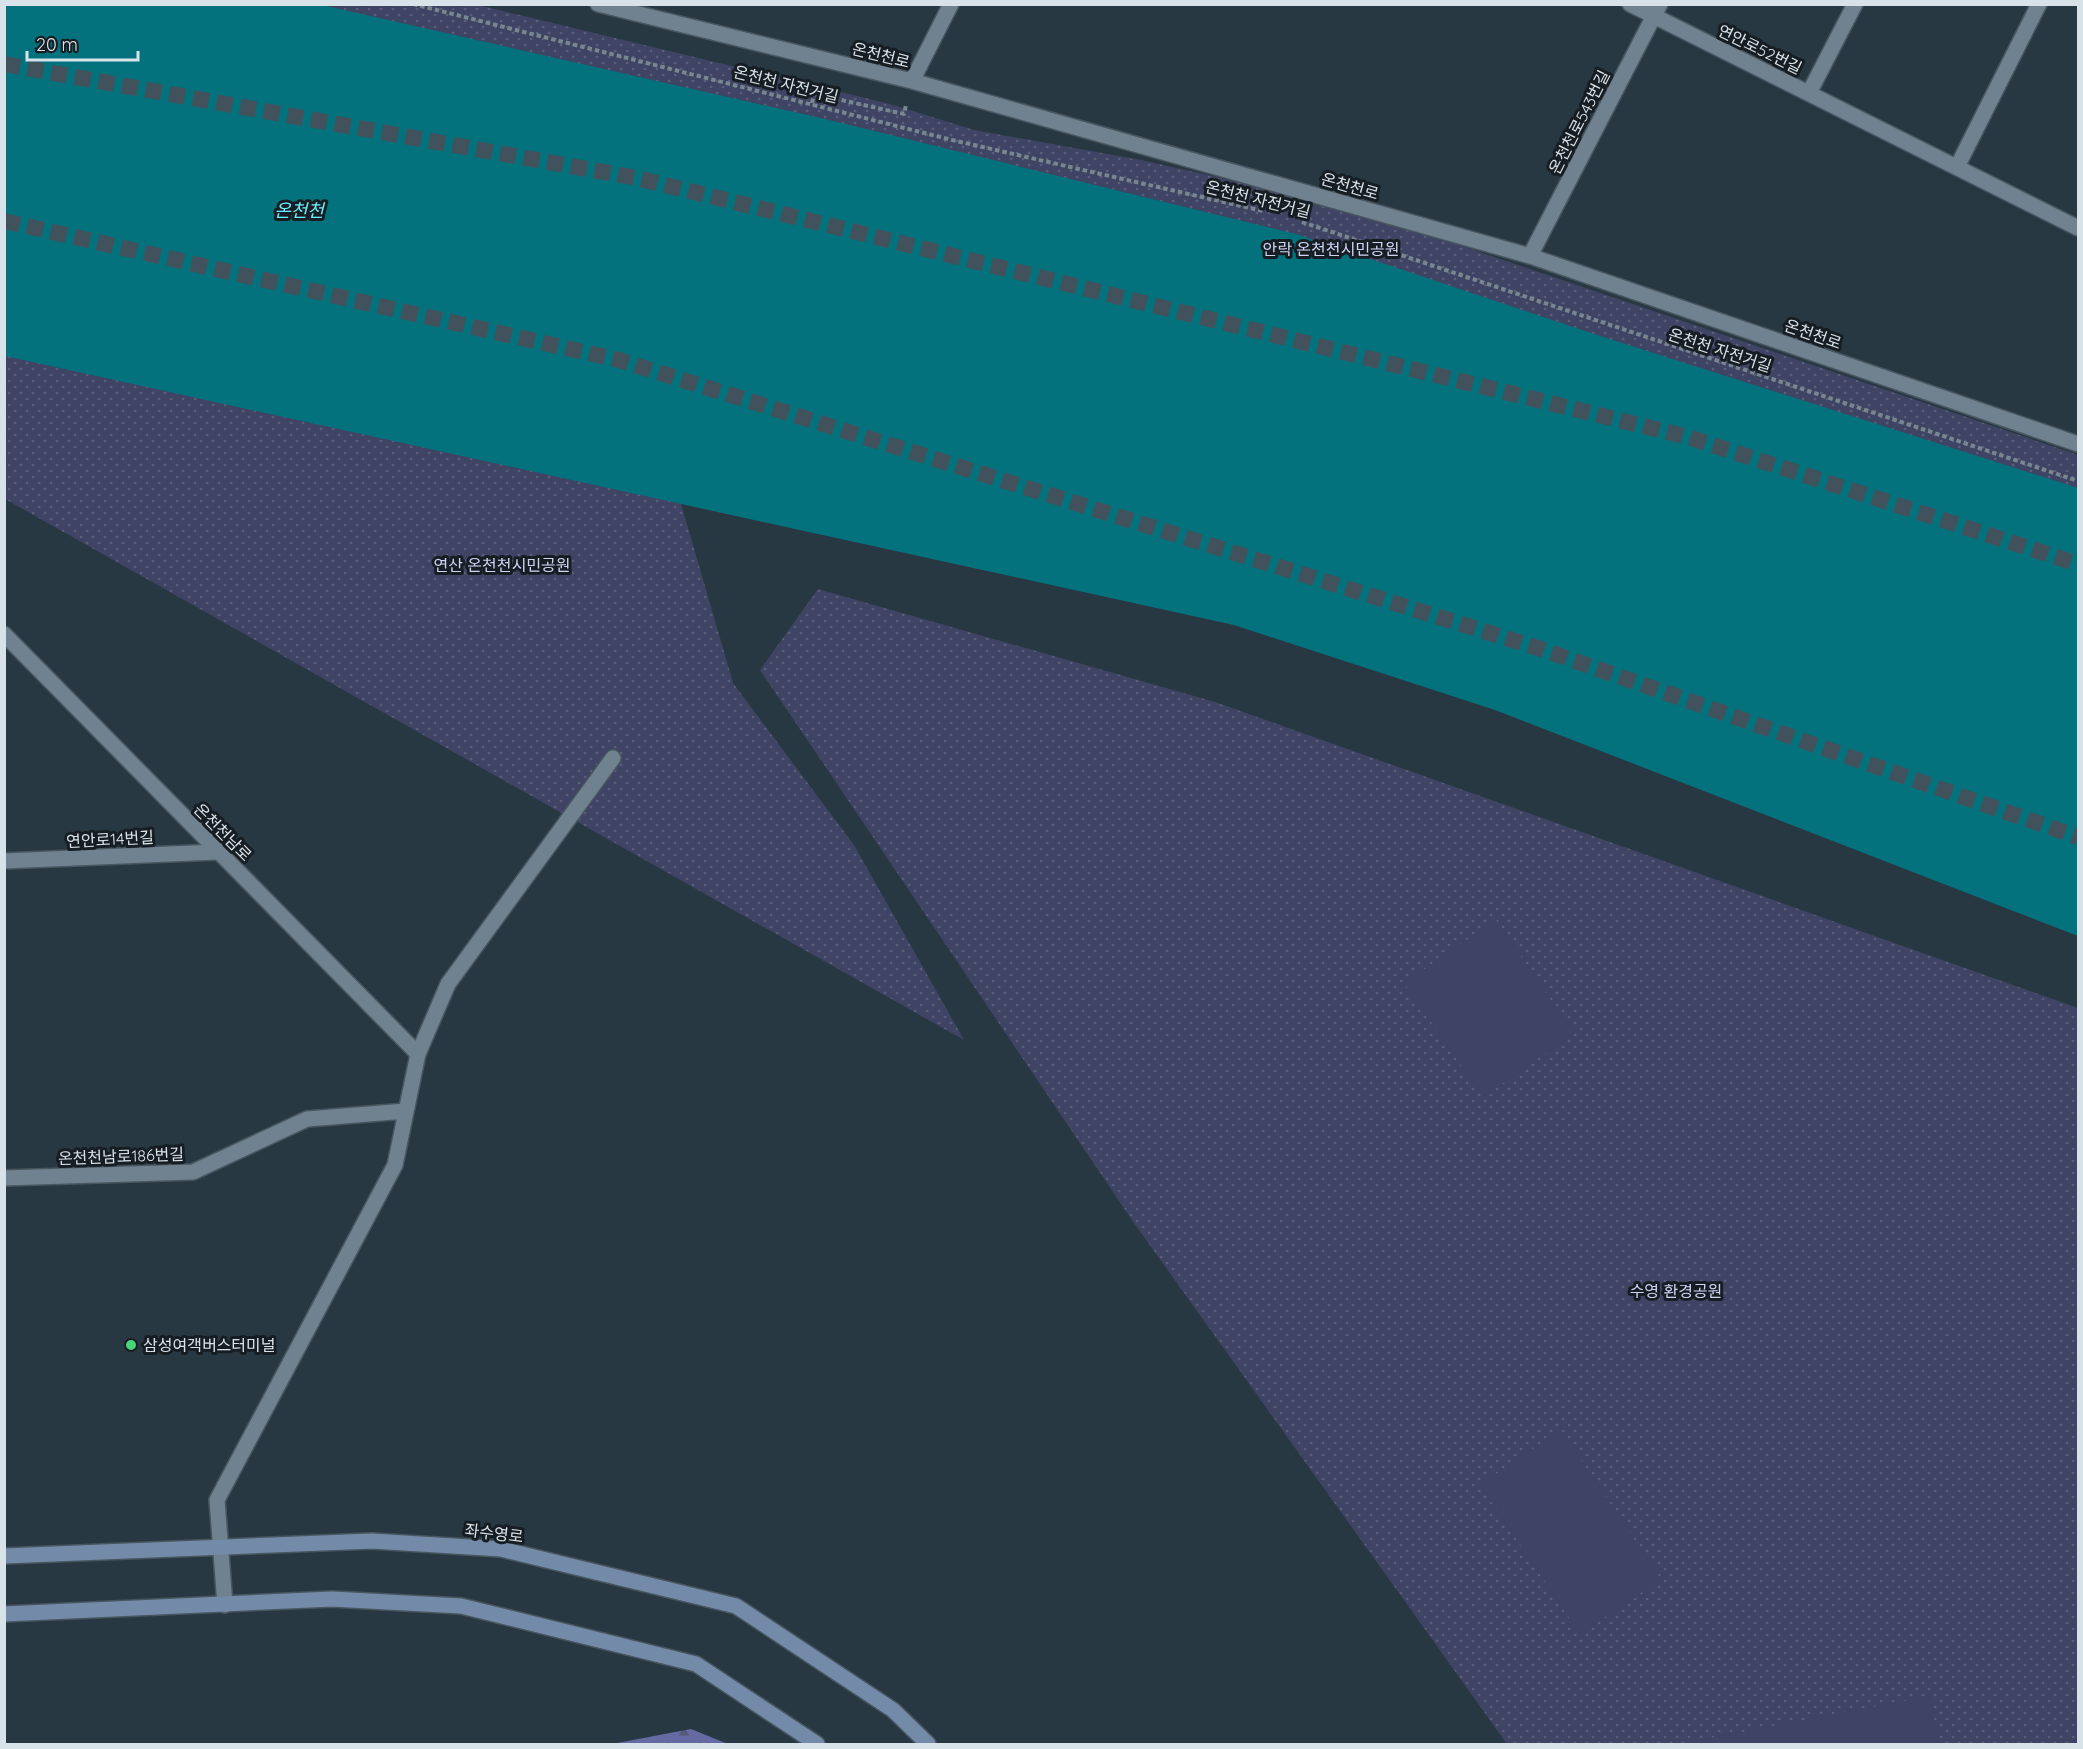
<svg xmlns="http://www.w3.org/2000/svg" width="2083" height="1749" viewBox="0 0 2083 1749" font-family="Quicksand,'Noto Sans KR',sans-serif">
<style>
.forest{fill:url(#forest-firs)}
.park{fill:url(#park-dots)}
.garden{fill:#3f4364}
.water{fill:#03727d}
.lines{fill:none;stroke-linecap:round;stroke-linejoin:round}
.trunk-tunnel{stroke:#42525c;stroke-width:16;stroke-dasharray:16 8;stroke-linecap:butt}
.service-casing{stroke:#48565f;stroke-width:18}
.minor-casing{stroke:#48565f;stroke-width:18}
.tertiary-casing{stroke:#48565f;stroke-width:18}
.secondary-casing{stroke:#48565f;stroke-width:18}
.path{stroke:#78868f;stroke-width:4;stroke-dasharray:4.5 3;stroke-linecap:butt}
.service{stroke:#70818f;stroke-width:15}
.minor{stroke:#70818f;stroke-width:15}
.tertiary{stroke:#70818f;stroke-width:15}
.secondary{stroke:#738ba8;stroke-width:15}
.poi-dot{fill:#45d77a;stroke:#171e23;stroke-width:2}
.labels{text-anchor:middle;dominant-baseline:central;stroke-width:6;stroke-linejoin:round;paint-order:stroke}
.street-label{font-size:16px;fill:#d8e2e9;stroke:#171e23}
.park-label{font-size:16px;fill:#ced3f4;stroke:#171e23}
.poi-label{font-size:16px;fill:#d8e2e9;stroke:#171e23;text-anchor:start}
.water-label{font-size:18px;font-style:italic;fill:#6bedfd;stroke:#171e23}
</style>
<defs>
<pattern id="forest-firs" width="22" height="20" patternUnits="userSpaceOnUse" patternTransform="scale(1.5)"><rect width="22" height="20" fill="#656ba2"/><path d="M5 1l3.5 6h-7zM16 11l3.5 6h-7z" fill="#555979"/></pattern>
<pattern id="park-dots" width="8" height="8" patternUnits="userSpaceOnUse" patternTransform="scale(1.5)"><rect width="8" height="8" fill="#3f4364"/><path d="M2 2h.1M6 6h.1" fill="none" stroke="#5a5e7a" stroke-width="1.8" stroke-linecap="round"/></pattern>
</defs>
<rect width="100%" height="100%" fill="#283843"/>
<path class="forest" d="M691 1729 728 1744H612Z"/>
<path class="park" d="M94 5H478L890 104 974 130 1141 160 1341 205 2078 455V515Z
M5 260 653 407 733 683 854 845 964 1040 5 499Z
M818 589 1215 702 2078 1008V1744H1507L1134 1223 760 670Z"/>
<path class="garden" d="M1496 920 1574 1034 1483 1097 1404 983Z
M1561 1430 1661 1579 1580 1634 1480 1485Z
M1930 1696 1939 1744H1679Z"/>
<path class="water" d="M5 4 322 5 825 119 1296 234 1594 334 2078 488V936L1495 710 1234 625 5 356Z"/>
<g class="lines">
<path class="trunk-tunnel" d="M4 64 637 178 1688 437 2078 564
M4 221 619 360 1541 649 2078 837"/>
<g class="service-casing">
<path id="service" d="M1809 93 1855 4
M1957 167 2039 4"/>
</g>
<g class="minor-casing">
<path id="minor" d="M1630 4 2078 228
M1530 256 1660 4
M4 861 217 852
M4 1178 193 1172 307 1119 406 1111
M225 1605 217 1500 395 1165 418 1054 448 984 613 758"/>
</g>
<g class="tertiary-casing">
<path id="tertiary" d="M598 4 912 81 1530 256 2078 444
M912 81 951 4
M4 634 418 1054"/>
</g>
<g class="secondary-casing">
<path id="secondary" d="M4 1556 372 1541 501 1549 736 1606 893 1710 928 1744
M4 1614 332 1599 461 1606 696 1664 817 1744"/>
</g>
<path class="path" d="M413 4 952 140 1263 211
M812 103 814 94 904 114 906 105
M1302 222 2078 481"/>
<use href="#service" class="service"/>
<use href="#minor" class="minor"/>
<use href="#tertiary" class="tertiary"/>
<use href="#secondary" class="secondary"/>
</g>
<circle class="poi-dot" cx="131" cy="1345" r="6"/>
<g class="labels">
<g class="street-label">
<text transform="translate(1760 49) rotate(26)">연안로52번길</text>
<text transform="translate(881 55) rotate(14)">온천천로</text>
<text transform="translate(786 84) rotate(14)">온천천 자전거길</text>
<text transform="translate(1579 122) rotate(-63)">온천천로543번길</text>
<text transform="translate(1350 186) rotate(16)">온천천로</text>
<text transform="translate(1258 199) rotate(14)">온천천 자전거길</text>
<text transform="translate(1813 334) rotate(19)">온천천로</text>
<text transform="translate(1720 350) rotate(18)">온천천 자전거길</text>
<text transform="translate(223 832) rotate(45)">온천천남로</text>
<text transform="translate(110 839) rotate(-3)">연안로14번길</text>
<text transform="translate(121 1156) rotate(-2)">온천천남로186번길</text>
<text transform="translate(494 1533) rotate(7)">좌수영로</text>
</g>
<g class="park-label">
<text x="1331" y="249">안락 온천천시민공원</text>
<text x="502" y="565">연산 온천천시민공원</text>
<text x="1676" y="1291">수영 환경공원</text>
</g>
<g class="poi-label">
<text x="143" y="1345">삼성여객버스터미널</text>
</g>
<g class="water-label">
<text x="299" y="210">온천천</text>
</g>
</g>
<rect width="2083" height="1749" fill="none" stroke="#d8e2e9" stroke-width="12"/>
<path d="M27 51v9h111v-9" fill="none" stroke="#d8e2e9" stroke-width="3"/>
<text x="36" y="51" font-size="18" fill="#d8e2e9" stroke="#171e23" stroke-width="4.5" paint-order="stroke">20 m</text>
</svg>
